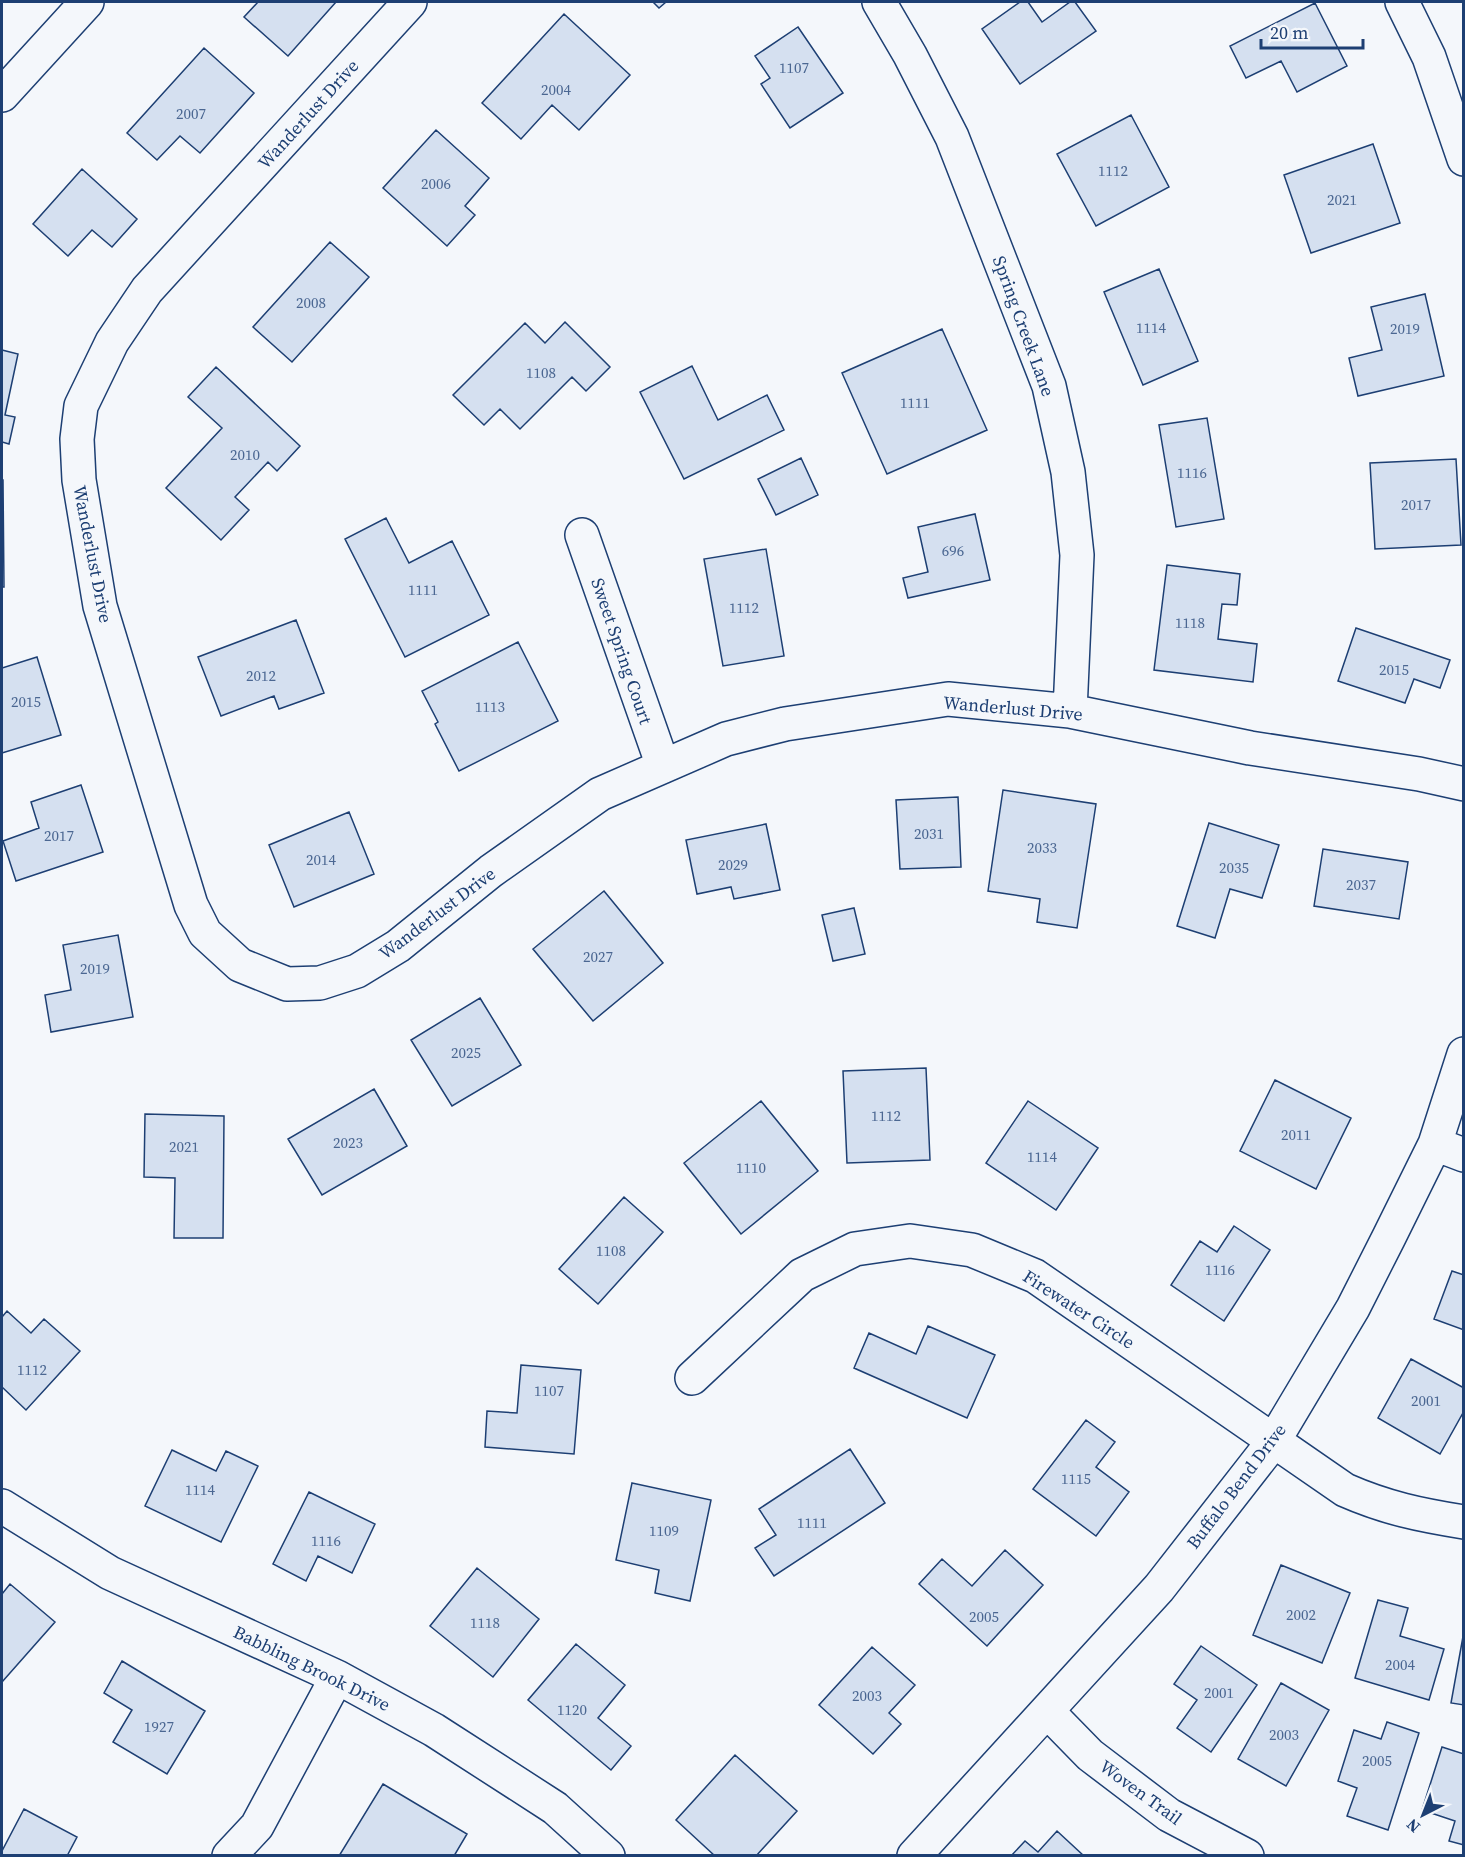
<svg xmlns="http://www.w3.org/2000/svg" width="1465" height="1857" viewBox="0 0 1465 1857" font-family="'Source Serif 4',serif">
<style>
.building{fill:#d5e0f0;stroke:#1d3f73;stroke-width:1.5}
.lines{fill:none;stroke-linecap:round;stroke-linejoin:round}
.minor-casing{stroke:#1d3f73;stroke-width:36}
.major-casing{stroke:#1d3f73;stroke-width:36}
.minor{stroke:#f4f7fb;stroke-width:33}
.major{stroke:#f4f7fb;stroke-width:33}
.labels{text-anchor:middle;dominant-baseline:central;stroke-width:4.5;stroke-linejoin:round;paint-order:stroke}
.number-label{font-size:15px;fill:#4b6792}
.street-label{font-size:18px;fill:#1d3f73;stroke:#f4f7fb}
</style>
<rect width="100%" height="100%" fill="#f4f7fb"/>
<path class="building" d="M258 2H336L288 56 244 17Z
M653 2H666L659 8Z
M1020 2H1028L1042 22 1070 2H1075L1096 31 1020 84 982 29Z
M1315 3 1347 66 1297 92 1281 61 1246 78 1230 46Z
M564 14 630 75 579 130 552 105 521 139 482 103Z
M798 27 843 93 790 128 761 84 770 78 755 56Z
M204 48 254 93 200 153 180 136 157 160 127 133Z
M1131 115 1169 187 1096 226 1057 154Z
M436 130 489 178 465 206 475 215 447 246 383 188Z
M1373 144 1400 223 1311 253 1284 175Z
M82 169 137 219 112 247 92 230 68 256 33 224Z
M330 242 369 277 292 362 253 327Z
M1159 269 1198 361 1143 385 1104 292Z
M1425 294 1444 376 1358 396 1349 358 1382 350 1371 307Z
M565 322 610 367 586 391 572 377 520 429 500 409 484 425 453 395 525 323 545 343Z
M942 329 987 430 887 474 842 373Z
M2 350 18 354 5 415 15 417 9 444 2 442Z
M692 366 718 420 767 395 784 430 684 479 640 392Z
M216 367 300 446 277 471 268 462 235 497 249 510 221 540 166 488 222 428 188 397Z
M1207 418 1224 519 1176 527 1159 425Z
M801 458 818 495 776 515 758 479Z
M1456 459 1461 545 1375 549 1370 463Z
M2 480H3L4 587H2Z
M975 514 990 580 908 598 903 578 928 572 918 527Z
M386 518 409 563 452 541 489 615 405 657 345 539Z
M766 549 784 656 723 666 704 559Z
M1167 565 1240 574 1237 605 1222 604 1218 639 1257 644 1253 682 1154 670Z
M296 620 324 693 279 709 274 696 221 716 198 657Z
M1356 628 1450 660 1440 688 1414 679 1405 703 1338 681Z
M518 642 558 721 459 771 435 724 438 722 422 691Z
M37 657 61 735 2 753V668Z
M81 785 103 852 16 881 3 841 39 828 31 802Z
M1003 790 1096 804 1077 928 1037 922 1040 899 988 891Z
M958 797 961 867 900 869 896 800Z
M349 812 374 874 294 907 269 845Z
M1209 823 1279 845 1262 898 1230 889 1215 938 1177 926Z
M766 824 780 890 734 899 731 887 697 894 686 840Z
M1323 849 1408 862 1399 919 1314 906Z
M604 891 663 963 593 1021 533 949Z
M854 908 865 954 833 961 822 915Z
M118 935 133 1017 51 1032 45 995 71 990 63 945Z
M480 998 521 1065 452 1106 411 1040Z
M926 1068 930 1160 847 1163 843 1071Z
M1275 1080 1351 1118 1316 1189 1240 1151Z
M374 1089 407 1146 322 1195 288 1139Z
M761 1101 818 1171 741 1234 684 1163Z
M1028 1101 1098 1148 1056 1210 986 1163Z
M145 1114 224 1116 223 1238H174L175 1178 144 1177Z
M624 1197 663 1232 598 1304 559 1269Z
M1234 1226 1270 1250 1224 1321 1171 1285 1200 1241 1217 1252Z
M1452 1271 1464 1275V1330L1434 1319Z
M7 1311 31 1333 44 1319 80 1351 26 1410 2 1387V1317Z
M928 1326 995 1355 967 1418 854 1368 869 1333 916 1354Z
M1411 1359 1464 1388V1411L1440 1454 1378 1418Z
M521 1365 581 1370 574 1454 485 1447 487 1411 517 1413Z
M1086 1420 1115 1442 1096 1467 1129 1492 1096 1536 1033 1489Z
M850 1449 885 1503 774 1576 755 1548 776 1535 759 1509Z
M172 1450 216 1471 226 1451 258 1466 221 1542 145 1506Z
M632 1483 711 1500 690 1601 655 1593 659 1570 616 1560Z
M309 1492 375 1524 352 1573 318 1556 306 1581 273 1564Z
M1005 1550 1043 1585 987 1646 919 1584 942 1559 972 1586Z
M1281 1565 1350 1593 1322 1663 1253 1635Z
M477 1568 539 1619 493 1677 430 1626Z
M10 1584 55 1622 2 1682V1594Z
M1378 1600 1408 1608 1400 1636 1444 1649 1429 1700 1355 1678Z
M1464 1631V1705L1451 1703Z
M576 1644 625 1685 598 1718 631 1746 611 1770 528 1700Z
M1201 1646 1257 1685 1211 1752 1177 1728 1197 1700 1174 1684Z
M872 1647 915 1685 889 1713 901 1724 873 1754 819 1705Z
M122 1661 205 1711 167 1774 113 1742 132 1710 104 1693Z
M1281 1683 1329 1710 1286 1786 1238 1759Z
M1387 1722 1419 1733 1388 1830 1347 1816 1357 1788 1338 1781 1354 1730 1381 1739Z
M1442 1747 1464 1754V1845L1449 1841 1455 1821 1422 1810Z
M735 1755 797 1811 756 1856H715L676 1820Z
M383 1784 467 1834 454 1856H339Z
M24 1809 77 1837 67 1856H2V1851Z
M1057 1831 1084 1856H1011L1025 1841 1038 1852Z"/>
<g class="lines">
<g class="minor-casing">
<path id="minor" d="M410 2 147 290 112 342 81 406 77 439 79 480 100 606 191 905 205 933 240 965 287 984 320 983 357 971 398 946 491 871 600 794 726 739 785 724 948 699 1070 711 1250 748 1419 774 1464 784
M879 2 910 55 952 137 1049 386 1068 472 1077 555 1070 711
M1402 2 1429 57 1464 159
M582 535 663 766
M1435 1144 1464 1155
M692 1378 802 1275 855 1249 910 1241 972 1250 1035 1276 1345 1490C1386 1508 1420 1515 1464 1522
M2 1506 110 1573 337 1677 434 1730 555 1808 608 1856
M1047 1711 1090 1755 1169 1815 1247 1856
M229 1856 257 1826 337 1677
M914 1856 1159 1588 1273 1442 1353 1308 1389 1237 1435 1144 1464 1054"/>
</g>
<g class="major-casing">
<path id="major" d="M2 95 87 2"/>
</g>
<use href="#minor" class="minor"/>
<use href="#major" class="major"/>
</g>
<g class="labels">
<g class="number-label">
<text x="794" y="67">1107</text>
<text x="556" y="89">2004</text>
<text x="191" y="113">2007</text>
<text x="1113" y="170">1112</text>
<text x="436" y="183">2006</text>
<text x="1342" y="199">2021</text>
<text x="311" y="302">2008</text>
<text x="1151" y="327">1114</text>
<text x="1405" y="328">2019</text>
<text x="541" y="372">1108</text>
<text x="915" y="402">1111</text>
<text x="245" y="454">2010</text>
<text x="1192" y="472">1116</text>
<text x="1416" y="504">2017</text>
<text x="953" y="550">696</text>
<text x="423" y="589">1111</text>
<text x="744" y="607">1112</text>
<text x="1190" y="622">1118</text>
<text x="1394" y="669">2015</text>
<text x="261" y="675">2012</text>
<text x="26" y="701">2015</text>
<text x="490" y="706">1113</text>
<text x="929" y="833">2031</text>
<text x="59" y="835">2017</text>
<text x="1042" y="847">2033</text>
<text x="321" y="859">2014</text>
<text x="733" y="864">2029</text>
<text x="1234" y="867">2035</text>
<text x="1361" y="884">2037</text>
<text x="598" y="956">2027</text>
<text x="95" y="968">2019</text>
<text x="466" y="1052">2025</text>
<text x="886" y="1115">1112</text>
<text x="1296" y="1134">2011</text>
<text x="348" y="1142">2023</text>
<text x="184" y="1146">2021</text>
<text x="1042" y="1156">1114</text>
<text x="751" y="1167">1110</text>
<text x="611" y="1250">1108</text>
<text x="1220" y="1269">1116</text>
<text x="32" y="1369">1112</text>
<text x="549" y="1390">1107</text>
<text x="1426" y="1400">2001</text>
<text x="1076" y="1478">1115</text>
<text x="200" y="1489">1114</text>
<text x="812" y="1522">1111</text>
<text x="664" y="1530">1109</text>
<text x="326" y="1540">1116</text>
<text x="1301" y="1614">2002</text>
<text x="984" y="1616">2005</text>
<text x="485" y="1622">1118</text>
<text x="1400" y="1664">2004</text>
<text x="1219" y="1692">2001</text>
<text x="867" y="1695">2003</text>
<text x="572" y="1709">1120</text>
<text x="159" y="1726">1927</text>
<text x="1284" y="1734">2003</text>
<text x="1377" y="1760">2005</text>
</g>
<g class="street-label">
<text transform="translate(308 114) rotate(-48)">Wanderlust Drive</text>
<text transform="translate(1024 326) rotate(70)">Spring Creek Lane</text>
<text transform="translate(93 554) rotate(79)">Wanderlust Drive</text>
<text transform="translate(622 651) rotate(71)">Sweet Spring Court</text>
<text transform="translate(1013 708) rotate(5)">Wanderlust Drive</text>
<text transform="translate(437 913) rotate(-37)">Wanderlust Drive</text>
<text transform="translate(1079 1309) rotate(33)">Firewater Circle</text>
<text transform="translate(1236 1486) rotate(-53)">Buffalo Bend Drive</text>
<text transform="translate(312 1668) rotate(26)">Babbling Brook Drive</text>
<text transform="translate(1141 1792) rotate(36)">Woven Trail</text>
</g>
</g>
<rect width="1465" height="1857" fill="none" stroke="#1d3f73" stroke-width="6"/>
<g transform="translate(1423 1815) rotate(222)" stroke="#f4f7fb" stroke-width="4.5" paint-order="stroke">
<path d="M0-4.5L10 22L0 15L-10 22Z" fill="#1d3f73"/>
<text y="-9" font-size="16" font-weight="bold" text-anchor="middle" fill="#1d3f73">N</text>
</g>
<path d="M1261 39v9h102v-9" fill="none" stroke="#1d3f73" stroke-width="3"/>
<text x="1270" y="39" font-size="18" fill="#1d3f73" stroke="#f4f7fb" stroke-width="4.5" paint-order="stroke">20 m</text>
</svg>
